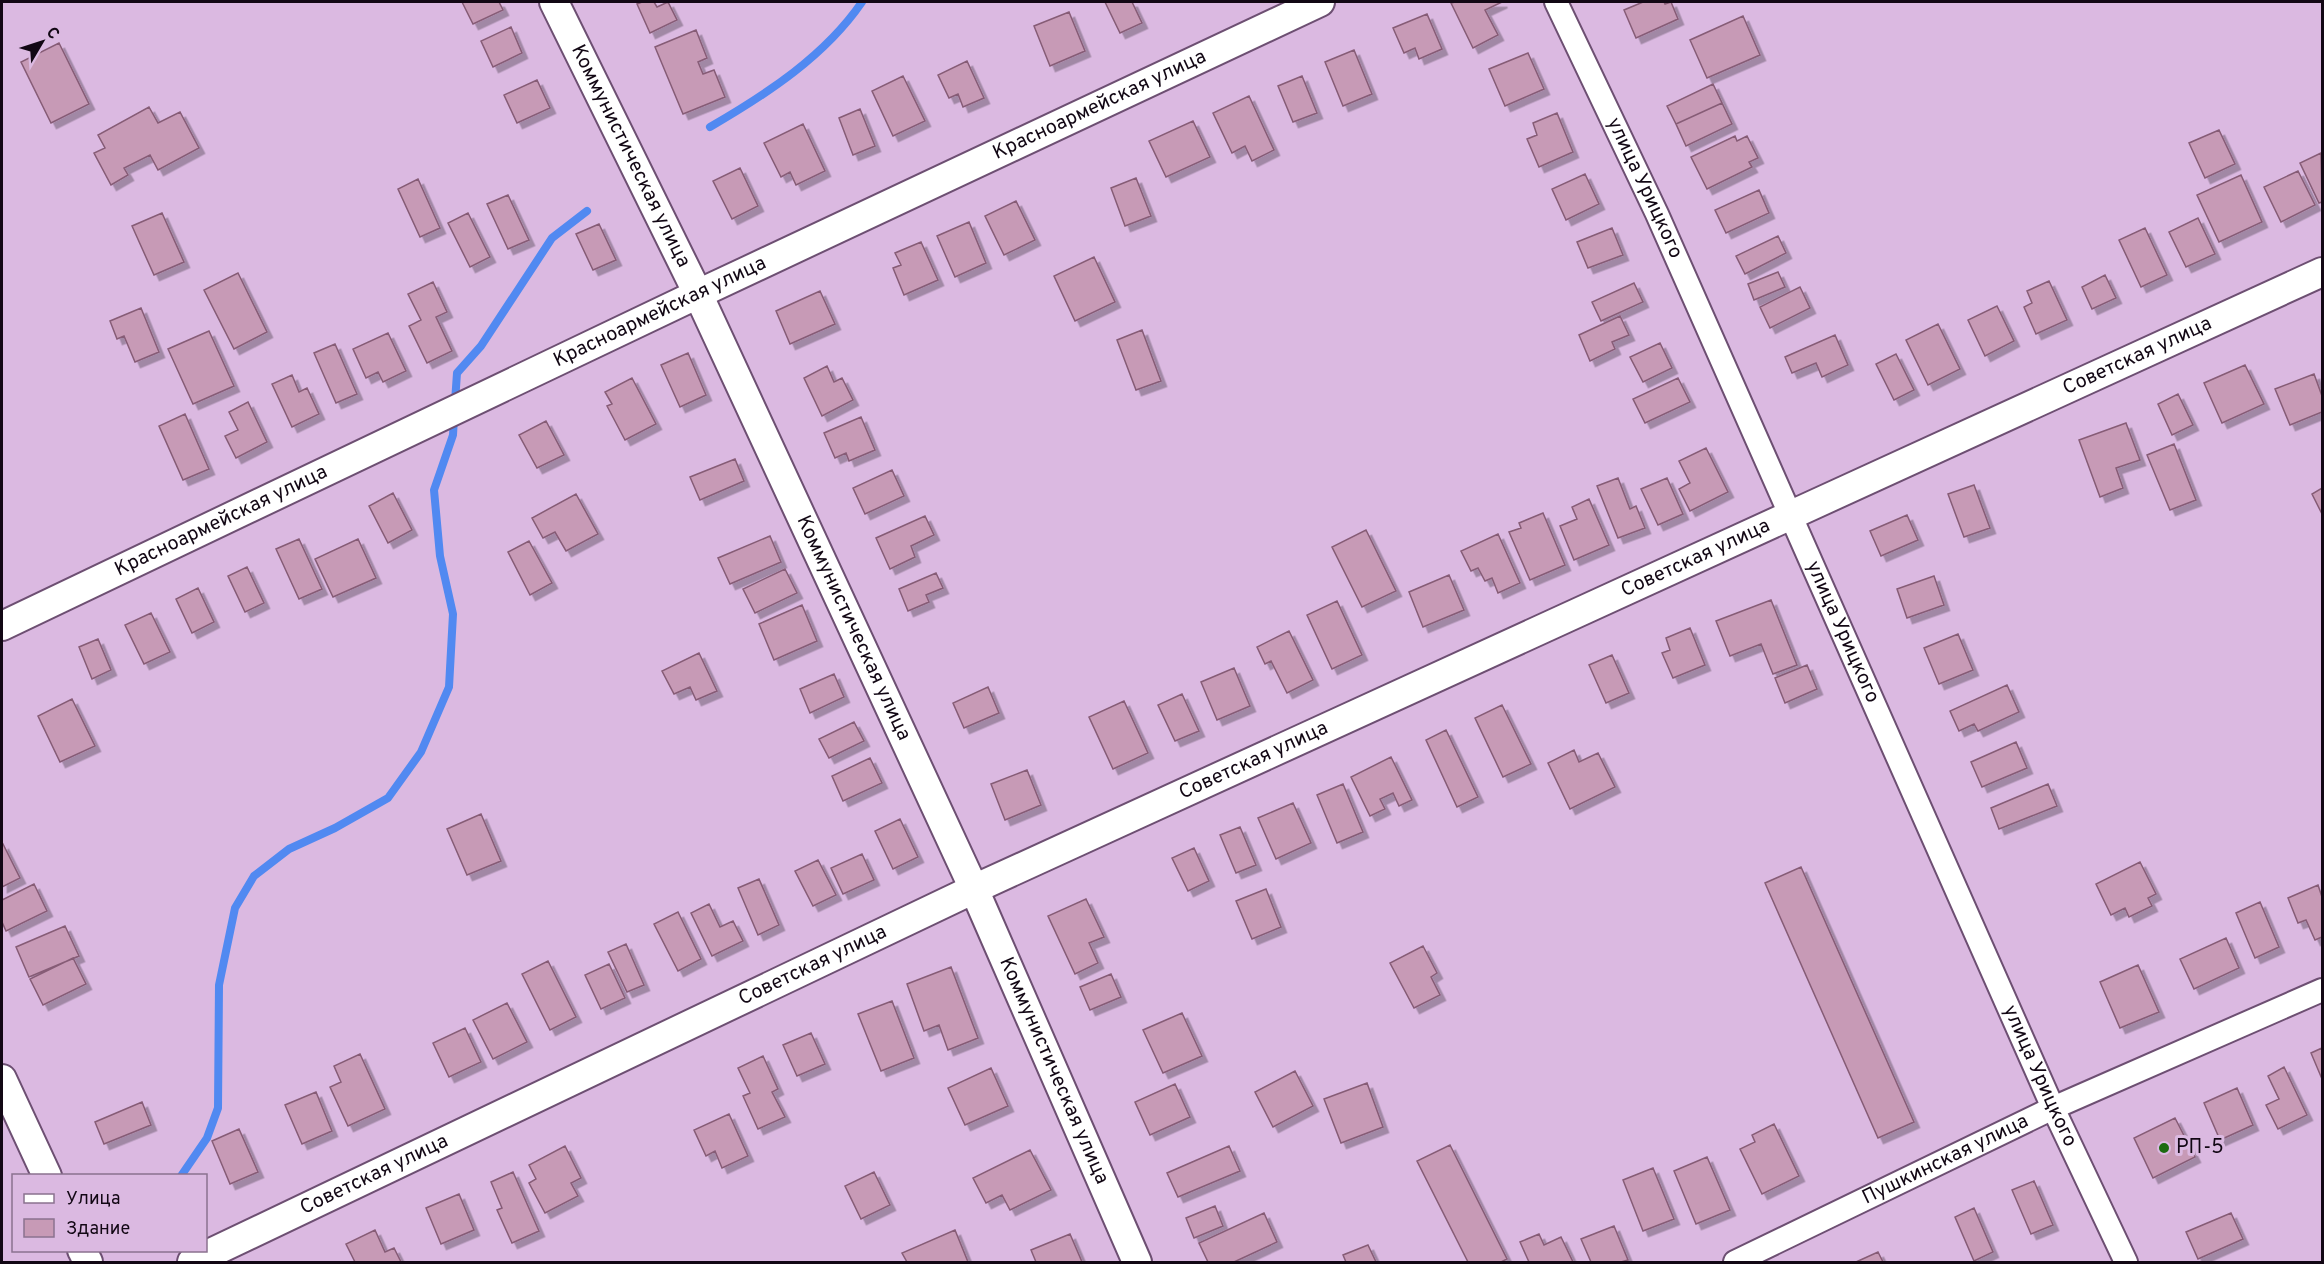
<svg xmlns="http://www.w3.org/2000/svg" width="2324" height="1264" viewBox="0 0 2324 1264" font-family="Overpass,sans-serif">
<style>
.lines{fill:none;stroke-linecap:round;stroke-linejoin:round}
.stream{stroke:#5189f1;stroke-width:8}
.building{fill:#c79ab6;stroke:#865c76;stroke-width:1.5;filter:url(#shadow)}
.minor-casing{stroke:#6d4f72;stroke-width:26}
.tertiary-casing{stroke:#6d4f72;stroke-width:32}
.minor{stroke:#fff;stroke-width:22}
.tertiary{stroke:#fff;stroke-width:28}
.poi-dot{fill:#1b6b0f;stroke:#dbb9e1;stroke-width:2}
.labels{text-anchor:middle;dominant-baseline:central;stroke-width:6;stroke-linejoin:round;paint-order:stroke}
.street-label{font-size:20px;fill:#120714;stroke:#dbb9e1}
.poi-label{font-size:20px;fill:#120714;stroke:#dbb9e1;text-anchor:start}
</style>
<defs>
<filter id="shadow"><feDropShadow dx="5.5" dy="5.5" stdDeviation="0" flood-color="#0004"/></filter>
</defs>
<rect width="100%" height="100%" fill="#dbb9e1"/>
<g class="lines">
<path class="stream" d="M710 127C767 94 825 56 862 2
M455 402 457 373 481 346 552 238 587 211
M181 1176 207 1138 218 1108 219 985 235 908 254 876 289 849 335 828 388 798 421 752 449 687 453 614 440 556 434 490 453 435 454 417"/>
</g>
<path class="building" d="M462 2H499L503 10 473 24Z
M642 2H654L657 7 668 2 677 20 650 33 637 4Z
M1105 2H1132L1142 23 1120 33Z
M1455 2H1502L1485 10 1498 35 1473 48 1451 3Z
M1643 2H1664L1665 4 1671 2 1678 19 1636 38 1624 10Z
M1069 12 1085 51 1050 66 1034 26Z
M1427 14 1442 49 1419 59 1415 48 1404 53 1393 28Z
M1743 16 1760 55 1707 78 1690 40Z
M511 27 522 53 493 67 481 41Z
M696 30 707 58 698 62 703 74 714 70 725 97 683 114 655 47Z
M59 43 89 104 51 123 21 62Z
M1354 50 1372 94 1343 106 1325 62Z
M1528 53 1544 89 1505 106 1489 69Z
M967 61 984 98 963 107 958 94 949 98 938 75Z
M903 76 925 121 893 136 872 91Z
M1302 76 1317 113 1293 122 1278 86Z
M537 80 550 108 517 123 504 95Z
M1713 84 1722 103 1676 124 1667 106Z
M1249 96 1274 150 1252 161 1245 146 1232 153 1213 113Z
M1722 103 1732 124 1686 146 1676 124Z
M149 107 158 123 180 112 199 148 158 170 150 155 124 168 128 175 111 185 94 153 105 148 98 135Z
M860 109 875 146 853 155 839 118Z
M1557 113 1573 152 1539 167 1527 139 1537 135 1533 123Z
M1193 121 1210 157 1166 177 1149 141Z
M803 124 825 171 796 185 790 172 781 177 764 143Z
M2219 130 2235 164 2205 178 2189 143Z
M1735 136 1737 141 1747 136 1758 158 1749 162 1752 167 1707 189 1691 157Z
M2321 153 2322 202 2319 203 2300 163Z
M740 168 758 206 732 219 713 181Z
M2298 171 2315 205 2281 222 2264 187Z
M1585 174 1599 204 1566 220 1552 189Z
M2241 175 2262 222 2219 242 2197 195Z
M1136 178 1151 216 1125 226 1111 188Z
M418 179 440 228 420 237 398 189Z
M1759 190 1769 213 1726 233 1715 210Z
M508 195 529 240 508 249 487 204Z
M1016 201 1035 240 1004 255 985 216Z
M162 213 184 262 154 275 132 226Z
M468 213 490 257 470 267 448 223Z
M2198 218 2215 254 2186 267 2169 232Z
M969 222 986 263 955 277 937 236Z
M599 224 616 260 593 270 576 234Z
M1612 228 1623 255 1588 268 1577 242Z
M2145 228 2167 275 2141 287 2119 240Z
M1778 236 1786 253 1745 274 1736 256Z
M921 242 938 280 904 295 893 268 901 265 895 253Z
M1094 257 1115 302 1075 321 1054 276Z
M1778 272 1785 287 1754 300 1748 284Z
M238 273 267 332 234 349 204 290Z
M2105 275 2116 298 2092 309 2082 287Z
M2049 281 2067 320 2036 334 2024 307 2032 303 2027 291Z
M433 282 447 312 436 317 452 351 427 363 409 326 421 320 408 294Z
M1634 283 1643 302 1601 321 1592 302Z
M1800 287 1810 308 1770 328 1760 307Z
M820 291 835 324 790 344 776 311Z
M1997 306 2014 341 1985 356 1968 320Z
M141 308 159 352 135 362 124 336 117 339 110 321Z
M1620 316 1629 335 1612 342 1615 349 1590 361 1579 335Z
M1938 324 1960 369 1928 385 1906 340Z
M1142 330 1161 381 1136 390 1117 340Z
M209 331 234 386 193 404 168 349Z
M388 333 406 371 383 382 378 372 366 378 353 349Z
M1835 335 1848 365 1822 377 1816 363 1792 373 1785 357Z
M1660 343 1672 368 1643 382 1630 357Z
M335 344 357 394 336 403 314 353Z
M688 353 706 395 680 407 661 365Z
M1896 354 1914 390 1894 400 1876 364Z
M2245 365 2264 404 2222 423 2204 383Z
M827 366 834 382 842 378 853 400 822 416 804 378Z
M2314 374 2322 396V412L2290 425 2275 389Z
M292 375 299 392 307 388 319 414 292 427 272 384Z
M632 378 656 424 625 440 607 406 612 404 605 392Z
M1678 378 1690 402 1645 423 1633 399Z
M2178 394 2193 425 2172 435 2158 404Z
M248 402 267 442 236 458 225 436 238 430 229 412Z
M185 414 209 469 183 480 159 426Z
M861 417 875 450 849 461 846 453 835 458 824 433Z
M546 421 564 455 537 468 519 435Z
M2126 423 2140 460 2116 468 2123 488 2100 497 2079 440Z
M2174 444 2196 500 2170 510 2147 455Z
M1706 448 1728 492 1690 511 1679 489 1690 483 1679 461Z
M735 459 744 481 700 500 690 477Z
M892 470 904 496 865 514 853 488Z
M1618 478 1630 509 1636 506 1645 528 1618 538 1597 486Z
M1667 478 1683 514 1658 525 1641 489Z
M1974 485 1990 528 1964 537 1948 494Z
M2322 488V514L2312 494Z
M393 493 412 530 388 543 369 506Z
M576 494 598 534 566 551 555 532 543 538 532 518Z
M1589 499 1609 545 1574 560 1560 526 1577 519 1572 507Z
M1543 513 1565 565 1530 580 1509 532 1521 528 1519 523Z
M1907 515 1918 540 1881 556 1870 531Z
M925 516 934 535 911 546 915 557 890 569 876 538Z
M1366 530 1396 591 1362 607 1332 547Z
M1498 534 1520 583 1498 593 1492 578 1485 581 1478 568 1471 571 1461 551Z
M770 536 781 562 730 584 718 558Z
M299 539 322 589 299 599 276 549Z
M358 539 376 578 333 597 315 559Z
M529 541 552 583 530 595 508 552Z
M247 567 264 603 245 612 228 576Z
M785 569 797 593 755 613 743 589Z
M936 573 943 588 926 595 929 602 908 611 899 589Z
M1449 575 1464 610 1423 627 1409 592Z
M1934 576 1944 605 1907 618 1897 589Z
M198 588 214 622 192 633 176 599Z
M1771 600 1797 665 1773 674 1761 644 1730 656 1716 621Z
M1337 601 1362 655 1332 669 1307 615Z
M802 605 817 641 774 660 759 624Z
M151 613 170 652 144 664 125 625Z
M1690 628 1705 665 1673 678 1662 653 1670 650 1666 638Z
M1289 631 1313 680 1287 693 1271 661 1265 664 1257 647Z
M1958 634 1973 670 1939 684 1924 648Z
M98 639 111 670 92 679 79 647Z
M699 653 717 691 696 700 690 687 674 694 662 671Z
M1612 655 1629 693 1606 703 1589 665Z
M1807 665 1817 689 1785 703 1775 678Z
M1234 668 1250 706 1217 720 1201 682Z
M834 674 844 697 810 713 800 689Z
M2007 685 2019 712 1978 731 1974 724 1959 731 1950 711Z
M988 687 999 713 964 728 953 703Z
M1182 694 1199 731 1175 741 1158 705Z
M72 699 95 746 60 762 38 716Z
M1124 701 1148 753 1113 769 1089 717Z
M1502 705 1531 764 1503 777 1475 718Z
M854 722 864 741 829 758 819 739Z
M1446 730 1478 797 1457 807 1426 740Z
M2016 742 2027 768 1982 787 1971 762Z
M1574 750 1579 762 1598 753 1615 787 1570 809 1548 763Z
M1391 757 1412 800 1399 806 1393 793 1380 799 1385 809 1370 816 1351 777Z
M870 758 882 783 843 801 832 776Z
M1027 770 1041 805 1005 820 991 784Z
M1343 784 1363 832 1337 843 1317 795Z
M2048 784 2057 806 1999 829 1991 808Z
M1293 803 1311 843 1276 859 1258 818Z
M481 814 501 861 467 875 447 829Z
M900 819 918 857 893 869 875 831Z
M1240 827 1256 865 1236 873 1220 835Z
M3 844 20 878 2 887V845Z
M1194 848 1209 881 1188 891 1172 858Z
M862 854 874 880 843 894 831 868Z
M818 860 836 895 813 906 795 871Z
M2140 862 2156 894 2148 898 2152 906 2129 917 2125 908 2111 915 2096 884Z
M1801 867 1914 1122 1878 1138 1765 883Z
M759 879 779 925 758 935 738 888Z
M34 884 47 911 6 931 2 922V900Z
M2318 885 2322 897V937L2315 940 2306 920 2298 923 2288 898Z
M1266 889 1281 927 1252 939 1236 901Z
M1086 899 1104 937 1089 943 1098 963 1075 974 1048 916Z
M2260 902 2279 947 2255 958 2236 913Z
M709 904 720 927 733 921 743 941 712 956 691 913Z
M678 912 701 959 678 971 654 924Z
M65 926 79 956 29 977 16 947Z
M2226 938 2239 968 2194 989 2180 959Z
M626 944 644 985 627 992 608 952Z
M1423 946 1437 973 1431 977 1440 995 1414 1008 1390 963Z
M73 958 86 984 43 1005 30 979Z
M548 961 576 1017 550 1030 522 974Z
M609 964 625 998 601 1009 585 975Z
M2138 965 2159 1012 2120 1028 2100 982Z
M951 967 978 1038 948 1050 939 1025 924 1031 907 984Z
M1111 974 1121 997 1090 1010 1080 987Z
M892 1001 914 1058 881 1071 858 1014Z
M507 1003 527 1042 493 1059 473 1020Z
M1182 1013 1202 1056 1163 1073 1143 1030Z
M465 1028 481 1062 449 1077 433 1043Z
M811 1033 825 1064 797 1076 783 1045Z
M2322 1048V1079L2311 1053Z
M360 1054 385 1109 348 1126 330 1087 341 1082 334 1066Z
M763 1056 778 1089 772 1092 785 1117 758 1129 743 1096 750 1093 738 1068Z
M2284 1067 2307 1115 2278 1129 2266 1105 2279 1099 2268 1076Z
M991 1068 1008 1106 965 1125 948 1088Z
M1295 1071 1313 1106 1273 1127 1255 1092Z
M1367 1083 1383 1127 1341 1143 1324 1099Z
M1175 1084 1190 1117 1150 1135 1135 1102Z
M2237 1088 2253 1125 2220 1140 2204 1103Z
M316 1092 332 1131 302 1144 285 1105Z
M142 1102 151 1125 104 1144 95 1122Z
M729 1114 748 1156 722 1168 715 1151 706 1156 694 1130Z
M2175 1118 2195 1157 2153 1178 2134 1138Z
M1774 1124 1799 1176 1762 1194 1740 1149 1755 1142 1752 1135Z
M239 1129 258 1172 230 1184 212 1141Z
M1450 1145 1507 1259 1501 1262H1468L1417 1161Z
M565 1146 581 1178 571 1183 578 1196 545 1213 529 1183 536 1179 529 1165Z
M1229 1146 1240 1171 1178 1197 1167 1173Z
M1030 1150 1051 1190 1010 1210 1002 1195 986 1203 973 1178Z
M1707 1157 1730 1210 1696 1224 1674 1171Z
M1653 1168 1674 1219 1643 1231 1623 1180Z
M513 1172 539 1231 512 1243 497 1210 502 1208 491 1182Z
M874 1172 890 1205 861 1219 845 1186Z
M2034 1181 2053 1225 2031 1234 2012 1190Z
M459 1194 474 1230 441 1244 426 1208Z
M1215 1206 1223 1226 1194 1238 1186 1218Z
M1974 1208 1993 1252 1974 1261 1955 1217Z
M1264 1213 1277 1242 1234 1262H1208L1199 1243Z
M2231 1213 2243 1239 2198 1259 2186 1232Z
M1614 1226 1628 1260 1621 1262H1591L1581 1239Z
M375 1230 385 1252 394 1248 401 1262H355L346 1244Z
M955 1230 968 1262H907L902 1253Z
M1070 1234 1082 1262H1036L1031 1250Z
M1539 1234 1544 1245 1561 1237 1573 1262H1529L1520 1242Z
M1368 1245 1376 1262H1346L1343 1255Z
M1878 1252 1883 1262H1856Z"/>
<g class="lines">
<g class="minor-casing">
<g id="minor">
<path id="s1" d="M1556 2 1657 214 2053 1108 2126 1262"/>
<path id="s2" d="M1735 1262 2053 1108 2322 990"/>
</g>
</g>
<g class="tertiary-casing">
<g id="tertiary">
<path id="s3" d="M554 2 698 294 974 889 1137 1262"/>
<path id="s4" d="M2 626 698 294 1320 2"/>
<path d="M2 1079 47 1176"/>
<path d="M82 1250 88 1262"/>
<path id="s5" d="M192 1262 974 889 2322 272"/>
</g>
</g>
<use href="#minor" class="minor"/>
<use href="#tertiary" class="tertiary"/>
</g>
<circle class="poi-dot" cx="2164" cy="1148" r="6"/>
<g class="labels">
<g class="street-label">
<text stroke="none"><textPath href="#s4" startOffset="1215">Красноармейская улица</textPath></text>
<text stroke="none"><textPath href="#s3" startOffset="172">Коммунистическая улица</textPath></text>
<text stroke="none"><textPath href="#s1" startOffset="206">улица Урицкого</textPath></text>
<text stroke="none"><textPath href="#s4" startOffset="729">Красноармейская улица</textPath></text>
<text stroke="none"><textPath href="#s5" startOffset="2146">Советская улица</textPath></text>
<text stroke="none"><textPath href="#s4" startOffset="243">Красноармейская улица</textPath></text>
<text stroke="none"><textPath href="#s5" startOffset="1660">Советская улица</textPath></text>
<text stroke="none"><textPath href="#s3" startOffset="694">Коммунистическая улица</textPath></text>
<text stroke="none"><textPath href="#s1" startOffset="692">улица Урицкого</textPath></text>
<text stroke="none"><textPath href="#s5" startOffset="1174">Советская улица</textPath></text>
<text stroke="none"><textPath href="#s5" startOffset="688">Советская улица</textPath></text>
<text stroke="none"><textPath href="#s3" startOffset="1180">Коммунистическая улица</textPath></text>
<text stroke="none"><textPath href="#s1" startOffset="1178">улица Урицкого</textPath></text>
<text stroke="none"><textPath href="#s2" startOffset="234">Пушкинская улица</textPath></text>
<text stroke="none"><textPath href="#s5" startOffset="202">Советская улица</textPath></text>
</g>
<g class="poi-label">
<text x="2176" y="1148">РП-5</text>
</g>
</g>
<rect width="2324" height="1264" fill="none" stroke="#120714" stroke-width="6"/>
<rect x="12" y="1174" width="195" height="78" fill="#dbb9e1" stroke="#8b728f" stroke-width="1.5"/>
<rect x="24" y="1194" width="30" height="9" fill="#ffffff" stroke="#8b728f" stroke-width="1.5"/>
<text x="66" y="1204" font-size="18" fill="#120714">Улица</text>
<rect x="24" y="1219" width="30" height="18" fill="#c79ab6" stroke="#8b728f" stroke-width="1.5"/>
<text x="66" y="1234" font-size="18" fill="#120714">Здание</text>
<g transform="translate(42 42) rotate(51)" stroke="#dbb9e1" stroke-width="4.5" paint-order="stroke">
<path d="M0-4.5L10 22L0 15L-10 22Z" fill="#120714"/>
<text y="-9" font-size="16" font-weight="bold" text-anchor="middle" fill="#120714">С</text>
</g>
</svg>
